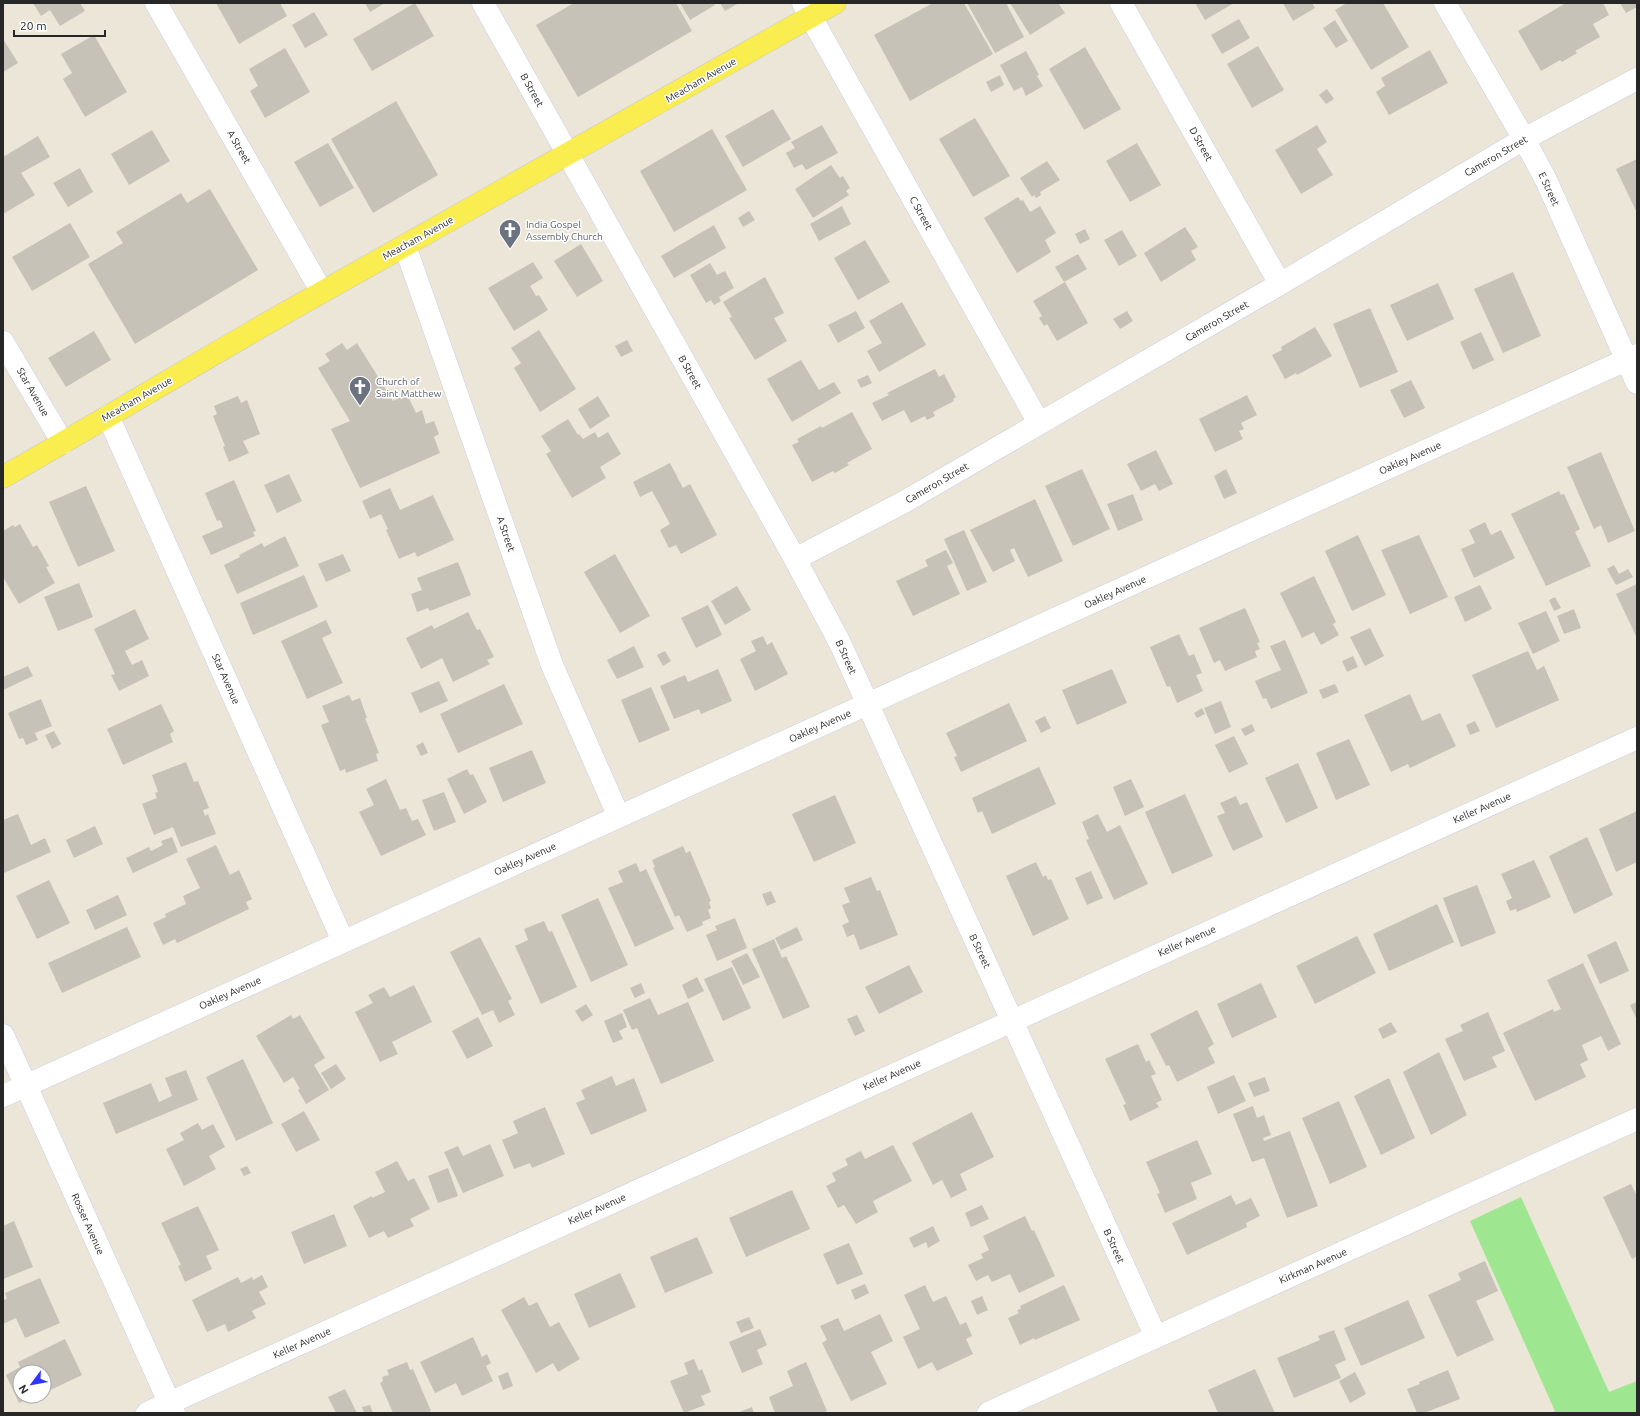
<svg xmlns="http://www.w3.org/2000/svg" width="1640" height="1416" viewBox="0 0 1640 1416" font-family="Ubuntu,sans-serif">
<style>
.green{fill:#9ee68f}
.building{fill:#c6c2b7}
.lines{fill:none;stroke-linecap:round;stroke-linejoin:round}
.minor-casing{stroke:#cdcde2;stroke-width:23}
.major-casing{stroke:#cbcbcb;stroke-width:23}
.minor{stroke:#fff;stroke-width:22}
.major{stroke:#f9ed4f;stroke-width:22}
.labels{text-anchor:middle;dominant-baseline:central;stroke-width:3;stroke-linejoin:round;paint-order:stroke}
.street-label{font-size:10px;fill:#272727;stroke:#fff}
.worship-label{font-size:10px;fill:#5b616d;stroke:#fff;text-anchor:start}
</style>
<rect width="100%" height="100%" fill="#ebe6d7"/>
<path class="green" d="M1521 1197 1609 1392 1637 1381V1413H1551L1555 1411 1470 1221Z"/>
<path class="building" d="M33 3H80L85 11 60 26 50 10 41 16Z
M216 3H280L287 16 239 44Z
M365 3H385L370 12Z
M415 3 434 36 372 71 353 39Z
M574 3H676L692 31 578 97 536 25Z
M680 3H713L715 5 690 20Z
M720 3H739L725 11Z
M933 3H964L993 54 910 101 874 35Z
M967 3H1006L1024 37 995 53Z
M1010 3H1058L1065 13 1030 35Z
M1195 3H1234L1205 20Z
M1283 3H1312L1315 8 1293 21Z
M1347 3H1383L1409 47 1371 70 1335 10Z
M1566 3H1603L1609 15 1593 24 1600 37 1575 51 1577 53 1562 62 1560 60 1541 71 1518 31Z
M1620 3H1637V7L1626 13Z
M314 12 328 35 305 48 292 25Z
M1239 19 1250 38 1222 54 1211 35Z
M1335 20 1348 41 1336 48 1323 28Z
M94 35 127 92 85 117 63 79 72 73 61 54Z
M3 39 18 63 3 72Z
M1258 46 1284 90 1252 108 1227 64Z
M1085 47 1121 109 1084 130 1049 69Z
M285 48 310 92 265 118 250 91 258 86 249 69Z
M1430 50 1448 83 1389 115 1376 92 1385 86 1381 78Z
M1026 51 1039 75 1037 76 1043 86 1026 96 1022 87 1014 91 1000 65Z
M1000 75 1004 85 991 92 986 82Z
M1327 89 1334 99 1326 104 1319 95Z
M396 101 438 175 373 213 331 139Z
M773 109 791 139 743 167 725 136Z
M975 118 1010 176 973 197 939 139Z
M822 125 838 153 806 170 802 164 794 168 786 153 795 148 791 142Z
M1317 125 1327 142 1317 149 1333 175 1301 194 1275 150Z
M712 129 747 190 674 232 640 171Z
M152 130 170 161 129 185 111 154Z
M38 136 50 157 21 173 35 195 3 214V157Z
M328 143 354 188 320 207 294 162Z
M1137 143 1161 185 1130 202 1106 161Z
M1637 159V213L1616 169Z
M1047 161 1060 180 1040 192 1041 195 1036 198 1034 195 1032 197 1020 178Z
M831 165 840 178 843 176 850 188 846 191 849 195 813 218 795 189Z
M80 168 93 192 68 207 53 183Z
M210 189 258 270 135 344 88 264 123 243 116 232 181 193 187 203Z
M1018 197 1021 201 1023 200 1030 212 1040 206 1056 233 1045 240 1051 252 1017 273 984 218Z
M842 206 851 224 819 241 810 224Z
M749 211 755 220 743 227 738 218Z
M70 223 90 257 32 291 12 257Z
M714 225 726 248 674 278 661 256Z
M1185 227 1198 247 1191 251 1196 260 1161 282 1144 253Z
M1085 229 1090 239 1080 244 1075 234Z
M1122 230 1137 256 1119 266 1104 240Z
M865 240 890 282 858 300 834 258Z
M581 244 603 281 577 297 554 261Z
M1078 254 1087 269 1064 282 1055 267Z
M533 262 543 278 530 286 536 296 539 295 548 310 514 331 488 288Z
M710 263 717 275 725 271 734 288 719 297 721 301 714 305 711 300 706 303 690 275Z
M1513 272 1541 336 1503 353 1474 289Z
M765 277 784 313 774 318 787 341 755 360 729 318 732 317 723 302Z
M1065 282 1088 323 1057 341 1047 324 1044 326 1039 318 1042 316 1033 301Z
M1438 283 1454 319 1407 341 1390 305Z
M902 302 926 345 879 372 867 351 882 343 869 321Z
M1370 308 1398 372 1360 388 1333 324Z
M856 311 865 328 838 343 828 325Z
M1127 311 1133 321 1120 329 1113 319Z
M1315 327 1332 356 1297 375 1296 373 1285 379 1272 355 1282 350 1281 347Z
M539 330 576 389 540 412 514 368 521 363 511 348Z
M94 331 111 360 66 387 48 358Z
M1481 332 1494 360 1473 370 1460 342Z
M627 340 633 351 621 357 615 346Z
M342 343 347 350 357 343 393 401 407 394 416 413 422 410 426 424 434 421 439 434 434 437 440 453 360 488 331 429 350 421 318 368 330 361 325 354Z
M801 360 819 390 834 382 841 393 792 422 767 379Z
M935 369 939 377 944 374 956 397 953 399 954 401 933 412 935 416 927 420 925 416 911 423 904 410 882 421 872 403 889 395 887 393Z
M868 375 872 383 861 388 857 380Z
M1411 380 1425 408 1404 418 1390 390Z
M1247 395 1257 415 1241 423 1244 429 1239 431 1243 439 1215 452 1199 419Z
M238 396 241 403 247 400 260 434 243 441 249 453 229 462 223 447 225 446 213 416 217 414 214 406Z
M598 396 610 416 590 429 578 409Z
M852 412 872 449 847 463 849 465 835 473 833 471 812 482 792 445 799 442 797 439 821 426 822 428Z
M568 419 578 435 579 434 583 439 595 432 598 438 608 432 621 454 600 467 606 478 572 498 546 454 551 451 541 436Z
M1156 450 1173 484 1159 491 1155 484 1141 491 1127 464Z
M1601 452 1635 531 1608 543 1601 525 1594 529 1567 467Z
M670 463 683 488 690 484 717 535 681 554 676 545 669 548 660 530 670 524 652 491 640 497 633 482Z
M1082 469 1110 529 1073 546 1045 486Z
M1226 469 1237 493 1224 499 1214 476Z
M289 474 302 501 277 513 264 485Z
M234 480 256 531 253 532 255 536 211 555 202 536 223 527 220 520 217 521 205 493Z
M86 486 115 551 78 567 49 502Z
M390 488 400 510 433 495 454 540 417 557 415 552 399 559 386 530 388 529 381 514 370 519 362 501Z
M1559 491 1561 495 1564 494 1580 529 1575 532 1591 566 1546 586 1511 514Z
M1133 494 1143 520 1118 531 1107 504Z
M1035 499 1063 561 1028 577 1014 548 1010 550 1015 561 993 572 970 530Z
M1485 522 1491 535 1501 530 1515 558 1474 578 1461 549 1475 543 1469 530Z
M20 524 33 547 37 545 49 566 46 567 55 583 19 604 3 577V531L13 525 15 527Z
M964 530 987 582 967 591 944 539Z
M1358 535 1386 595 1352 611 1325 551Z
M1419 535 1448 597 1410 614 1381 550Z
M285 536 299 566 237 594 224 565 240 557 239 555 262 543 264 547Z
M946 550 953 563 947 566 960 594 913 616 896 581 928 566 925 560Z
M343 554 351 571 326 582 318 564Z
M615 554 650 616 620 633 584 572Z
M458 562 471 595 430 611 428 608 417 612 411 594 422 590 417 578Z
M1614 565 1619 574 1628 569 1633 577 1616 585 1607 569Z
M304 575 318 607 253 635 240 603Z
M1314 576 1336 622 1333 624 1339 635 1321 645 1314 632 1302 638 1280 593Z
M79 583 93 617 58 631 44 597Z
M1637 584V638L1616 594Z
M1480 585 1492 609 1465 622 1454 597Z
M737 586 751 610 725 625 711 601Z
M1555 597 1561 608 1554 611 1549 600Z
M708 605 722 635 696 648 681 618Z
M1245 608 1260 642 1257 643 1260 649 1255 651 1257 657 1225 671 1220 660 1214 663 1199 628Z
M135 609 149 639 125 651 132 665 142 660 149 676 119 691 111 675 115 674 94 629Z
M1574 609 1581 628 1564 634 1557 616Z
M1546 611 1560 641 1533 654 1518 623Z
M468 612 477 630 480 629 494 657 487 660 490 664 453 682 442 658 421 669 406 638 432 625 434 629Z
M326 620 332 633 322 638 343 683 307 699 281 641Z
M1370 628 1384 656 1365 666 1350 637Z
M1179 634 1189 656 1194 654 1202 673 1196 675 1203 691 1177 703 1170 686 1167 687 1150 647Z
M763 636 767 645 772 642 788 674 755 691 740 659 756 651 751 641Z
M1285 640 1308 693 1271 709 1266 698 1263 699 1255 681 1281 670 1270 646Z
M634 646 644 667 617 679 607 660Z
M665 651 671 661 663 666 657 655Z
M1528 651 1537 670 1544 666 1559 700 1496 728 1472 675Z
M1353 656 1358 667 1347 672 1342 661Z
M28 666 33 676 3 690V677Z
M718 669 732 701 701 714 699 709 674 719 660 686 685 675 688 682Z
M1112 669 1127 703 1077 725 1062 690Z
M439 681 448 701 420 713 411 693Z
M504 684 523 724 458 753 440 714Z
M1335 684 1339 692 1323 699 1319 690Z
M651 687 670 730 639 743 621 700Z
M1410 694 1422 721 1440 713 1456 746 1410 768 1408 764 1391 772 1364 715Z
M349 695 352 701 360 698 367 718H365L379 753 376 754 378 761 346 773 345 769 340 771 321 725 329 722 322 706Z
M41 699 52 726 35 733 38 740 26 745 23 738 19 739 8 713Z
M1221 701 1231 727 1215 734 1204 708Z
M1009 703 1027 741 961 772 954 757 957 756 946 733Z
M161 704 174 731 170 734 173 742 123 765 107 729Z
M1202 708 1205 714 1197 718 1194 713Z
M1045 716 1051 728 1041 733 1035 721Z
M1475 721 1480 731 1470 735 1466 725Z
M1252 724 1255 731 1245 736 1241 729Z
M54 731 61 744 52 749 45 735Z
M1234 736 1248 764 1229 773 1215 745Z
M1349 739 1370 785 1336 800 1316 753Z
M423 742 428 753 421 756 416 746Z
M532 750 546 783 503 802 489 768Z
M186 762 194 782 198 781 209 808 203 810 205 816 208 814 216 834 181 847 173 827 154 835 142 804 157 798 155 793 158 792 152 775Z
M1298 763 1318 808 1286 823 1265 778Z
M1039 767 1056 804 992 834 982 811 978 813 972 798Z
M467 769 470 775 473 774 487 802 464 814 447 779Z
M386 779 400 810 406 808 412 821 418 819 426 835 381 856 359 812 374 805 366 789Z
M1131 779 1144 807 1125 816 1113 787Z
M444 792 456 822 434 831 422 800Z
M1185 794 1213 856 1172 874 1145 812Z
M835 795 856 843 814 862 792 814Z
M1236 796 1240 805 1247 802 1263 837 1233 851 1217 816 1225 813 1220 803Z
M1637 811V862L1616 872 1599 829Z
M18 814 31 845 45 838 51 852 4 873 3 869V820Z
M1098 814 1107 832 1120 825 1148 884 1114 900 1086 840 1089 839 1082 822Z
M95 826 103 844 74 858 66 840Z
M172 837 178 852 133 873 126 858 149 847 151 851 163 845 161 841Z
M1587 837 1613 895 1574 914 1549 856Z
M216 845 230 875 239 870 252 899 246 902 249 909 177 943 175 939 163 945 153 923 166 917 165 914 186 904 183 896 200 888 186 859Z
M683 846 686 853 690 851 711 901 709 902 711 908 708 910 711 918 702 922 703 925 687 932 679 915 675 917 653 868 655 867 652 860Z
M1534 860 1551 897 1517 912 1516 909 1510 911 1506 901 1512 898 1501 874Z
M1036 862 1043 877 1046 875 1048 880 1051 879 1069 919 1033 936 1006 876Z
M636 863 640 872 646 869 674 929 635 947 608 888 623 882 618 871Z
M1091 871 1103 898 1087 905 1075 878Z
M871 877 877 891 880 890 898 935 860 950 854 934 847 937 842 925 849 922 842 905 850 902 844 888Z
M49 880 70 923 37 939 16 896Z
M1477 885 1496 933 1461 947 1443 898Z
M771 891 776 902 767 906 762 894Z
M118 895 127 915 95 930 86 910Z
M598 898 628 965 591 982 561 915Z
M1437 904 1454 942 1389 971 1373 934Z
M735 918 747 948 717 961 706 935 717 930 715 926Z
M544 921 549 932 552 931 577 987 541 1004 515 946 528 940 524 929Z
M127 927 141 957 62 993 48 963Z
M797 927 803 940 781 950 775 938Z
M1357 936 1376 973 1315 1004 1296 966Z
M480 937 512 999 508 1001 515 1015 499 1023 493 1010 482 1015 450 952Z
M774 939 782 958 786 956 810 1007 783 1019 752 949Z
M1616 941 1629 971 1600 984 1587 955Z
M747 953 760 977 743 985 731 961Z
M1583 963 1621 1044 1608 1051 1601 1036 1582 1045 1588 1060 1580 1064 1586 1077 1535 1101 1503 1033 1553 1009 1554 1012 1561 1009 1547 980Z
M909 965 923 992 879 1014 865 987Z
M732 967 751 1008 723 1021 704 979Z
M697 977 704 991 688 999 682 985Z
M641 983 645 993 635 998 630 988Z
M1261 983 1277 1017 1232 1038 1217 1004Z
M414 985 432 1022 392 1042 398 1054 380 1062 355 1012 373 1003 368 995 384 987 390 997Z
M650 998 658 1015 688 1002 714 1061 661 1084 637 1028 632 1030 623 1010Z
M1637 1002V1020L1630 1005Z
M586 1004 593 1015 582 1022 575 1011Z
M1197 1010 1214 1044 1208 1048 1215 1063 1177 1082 1169 1065 1166 1066 1150 1034Z
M1488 1012 1505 1051 1492 1057 1497 1067 1464 1081 1445 1039 1463 1031 1460 1025Z
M622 1013 627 1027 619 1031 623 1039 613 1043 604 1021Z
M291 1015 293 1019 300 1015 325 1058 314 1065 329 1090 306 1104 298 1090 300 1089 293 1077 284 1083 256 1036Z
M857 1015 865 1031 855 1036 847 1019Z
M478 1017 493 1046 467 1059 452 1031Z
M1391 1022 1397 1032 1383 1039 1378 1029Z
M1138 1044 1146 1062 1149 1060 1156 1074 1151 1076 1162 1100 1156 1103 1159 1107 1130 1121 1123 1105 1126 1104 1105 1059Z
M1439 1052 1467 1115 1431 1135 1403 1072Z
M243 1059 273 1123 236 1141 206 1077Z
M336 1064 346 1079 331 1089 321 1073Z
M186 1070 198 1100 116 1134 103 1103 151 1083 159 1102 172 1096 165 1078Z
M1234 1075 1246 1101 1218 1114 1207 1087Z
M612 1076 616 1086 634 1078 647 1111 591 1135 576 1103 585 1099 581 1090Z
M1265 1077 1270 1091 1254 1097 1248 1083Z
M1389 1078 1415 1138 1381 1155 1354 1096Z
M1339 1101 1367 1167 1330 1184 1302 1118Z
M1253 1106 1257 1118 1264 1115 1271 1135 1263 1138 1264 1141 1290 1131 1318 1206 1287 1218 1264 1158 1252 1162 1233 1114Z
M545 1107 565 1154 532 1168 530 1163 514 1169 502 1140 518 1133 513 1121Z
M304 1111 320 1140 296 1152 281 1124Z
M972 1112 994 1157 960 1174 967 1190 951 1198 942 1180 933 1185 912 1143Z
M198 1123 202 1130 213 1124 225 1147 209 1156 216 1169 184 1186 166 1149 184 1140 180 1133Z
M1197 1140 1212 1174 1191 1183 1197 1199 1165 1213 1157 1194 1160 1193 1146 1162Z
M490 1144 504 1176 463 1193 444 1152 458 1146 463 1156Z
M893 1145 912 1181 873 1201 878 1212 856 1224 844 1205 838 1208 826 1186 836 1181 832 1173 848 1165 845 1159 861 1151 865 1159Z
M397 1161 408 1181 414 1178 430 1209 410 1219 414 1226 388 1238 384 1231 369 1238 353 1206 372 1196V1198L385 1192 375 1172Z
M247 1166 251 1173 244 1176 240 1169Z
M448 1168 458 1196 438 1203 428 1176Z
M1631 1184 1637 1196V1256L1632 1259 1603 1197Z
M792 1190 810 1229 746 1257 729 1218Z
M1231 1195 1236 1205 1251 1198 1260 1216 1246 1223 1247 1227 1187 1255 1172 1223Z
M982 1205 989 1219 971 1227 965 1213Z
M198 1206 219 1250 206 1256 212 1269 185 1282 178 1266 181 1265 161 1223Z
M334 1214 347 1246 304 1264 291 1232Z
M1025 1216 1032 1231 1034 1230 1055 1276 1019 1293 1010 1274 992 1282 988 1275 976 1281 968 1265 983 1258 981 1254 989 1250 983 1236Z
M14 1221 33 1267 3 1279V1226Z
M933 1226 940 1241 928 1248 926 1242 914 1248 909 1238Z
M697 1237 713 1273 665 1293 650 1257Z
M849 1243 863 1274 837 1285 823 1254Z
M1485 1261 1498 1291 1476 1301 1494 1340 1457 1357 1428 1295 1461 1280 1458 1273Z
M620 1273 636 1307 589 1328 574 1294Z
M262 1275 268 1287 259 1292 266 1304 252 1311 256 1318 228 1332 225 1324 207 1332 192 1300 238 1277 241 1283 252 1277 253 1280Z
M40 1278 60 1323 25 1338 16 1318 3 1324V1300L7 1299 5 1293Z
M865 1284 869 1293 855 1300 851 1290Z
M925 1285 933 1302 946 1296 960 1325 966 1322 972 1336 966 1339 973 1354 937 1371 932 1362 918 1369 903 1337 920 1329 904 1295Z
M1064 1285 1080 1320 1035 1340 1034 1338 1020 1345 1008 1318 1019 1313 1017 1310 1021 1309 1020 1306Z
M982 1296 988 1310 977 1315 971 1301Z
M524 1297 529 1306 537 1302 550 1327 559 1322 580 1359 558 1372 553 1363 536 1373 501 1310Z
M1408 1300 1425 1338 1361 1366 1344 1328Z
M880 1314 893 1341 871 1352 887 1384 851 1401 822 1343 827 1340 820 1326 838 1318 844 1331Z
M749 1317 754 1328 741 1333 736 1322Z
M760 1329 767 1345 757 1350 763 1364 742 1373 729 1342Z
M1334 1330 1346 1360 1335 1365 1341 1378 1294 1398 1277 1358 1320 1340 1318 1336Z
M473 1337 482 1357 487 1354 491 1363 486 1366 493 1381 462 1396 456 1383 435 1393 420 1362Z
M65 1339 82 1375 44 1393V1372H20V1396H34L19 1403 6 1375 20 1367 18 1362Z
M694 1359 699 1371 702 1369 711 1392 701 1396 705 1405 684 1413 670 1381 688 1374 684 1363Z
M407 1362 410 1370 413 1369 431 1411 427 1413H393L380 1383 383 1381 382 1377 389 1375 387 1370Z
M806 1362 827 1411 823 1413H775L769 1397 793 1386 787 1371Z
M1255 1369 1275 1413H1218L1208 1390Z
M1448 1370 1460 1399 1424 1413H1417L1407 1389 1420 1384 1419 1382Z
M508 1372 513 1386 503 1390 498 1376Z
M1355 1372 1366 1394 1350 1403 1339 1381Z
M345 1389 357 1413H336L328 1397Z
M370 1405 373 1413H364L362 1407Z
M752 1407 754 1413H737Z"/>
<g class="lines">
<g class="minor-casing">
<path id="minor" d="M156 3 322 292
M483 3 795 559 839 641 1156 1337
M803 3 1039 423
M1121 3 1280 284
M1445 3 1524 139 1546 180 1637 383
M405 246 552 665 619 817
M3 342 63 443
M108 416 343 941
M795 559 904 502 1280 284 1524 139 1637 79
M3 1035 174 1413
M3 1096 1637 355
M147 1413 1637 738
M988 1413 1637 1119"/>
</g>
<g class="major-casing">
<path id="major" d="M3 477C111 416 216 351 324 291 494 195 665 100 835 3"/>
</g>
<use href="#minor" class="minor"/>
<use href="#major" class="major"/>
</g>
<defs>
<g id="church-pin" transform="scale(1.15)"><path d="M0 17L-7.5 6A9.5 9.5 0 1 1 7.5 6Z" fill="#6b7280" stroke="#fff"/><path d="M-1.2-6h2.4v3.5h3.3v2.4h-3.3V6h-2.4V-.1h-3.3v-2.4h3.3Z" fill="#fff"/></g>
</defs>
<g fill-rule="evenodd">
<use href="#church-pin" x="510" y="230"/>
<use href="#church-pin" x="360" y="387"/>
</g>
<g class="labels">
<g class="street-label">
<text transform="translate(701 80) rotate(-30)">Meacham Avenue</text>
<text transform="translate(532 90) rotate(61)">B Street</text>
<text transform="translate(1201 144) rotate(61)">D Street</text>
<text transform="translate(239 147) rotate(60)">A Street</text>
<text transform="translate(1496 156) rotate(-30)">Cameron Street</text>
<text transform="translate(1549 189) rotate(65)">E Street</text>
<text transform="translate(921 213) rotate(61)">C Street</text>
<text transform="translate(418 238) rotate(-29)">Meacham Avenue</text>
<text transform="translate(1217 321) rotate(-30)">Cameron Street</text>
<text transform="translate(690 372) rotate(61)">B Street</text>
<text transform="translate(33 392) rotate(60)">Star Avenue</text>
<text transform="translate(137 399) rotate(-30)">Meacham Avenue</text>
<text transform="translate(1410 458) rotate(-24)">Oakley Avenue</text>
<text transform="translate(937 483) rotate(-30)">Cameron Street</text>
<text transform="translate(506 534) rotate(71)">A Street</text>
<text transform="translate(1115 592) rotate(-24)">Oakley Avenue</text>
<text transform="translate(846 657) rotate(66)">B Street</text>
<text transform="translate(226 679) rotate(66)">Star Avenue</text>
<text transform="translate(820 726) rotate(-24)">Oakley Avenue</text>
<text transform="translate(1482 808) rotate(-24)">Keller Avenue</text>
<text transform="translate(525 859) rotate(-24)">Oakley Avenue</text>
<text transform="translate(1187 941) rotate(-24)">Keller Avenue</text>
<text transform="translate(980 951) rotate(65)">B Street</text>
<text transform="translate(230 993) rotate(-24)">Oakley Avenue</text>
<text transform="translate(892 1075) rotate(-24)">Keller Avenue</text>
<text transform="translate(597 1209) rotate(-24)">Keller Avenue</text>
<text transform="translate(88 1224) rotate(66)">Rosser Avenue</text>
<text transform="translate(1114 1246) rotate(66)">B Street</text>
<text transform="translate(1313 1266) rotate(-24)">Kirkman Avenue</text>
<text transform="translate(302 1343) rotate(-24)">Keller Avenue</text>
</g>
<g class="worship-label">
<text x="526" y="224">India Gospel<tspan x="526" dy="12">Assembly Church</tspan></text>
<text x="376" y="381">Church of<tspan x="376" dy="12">Saint Matthew</tspan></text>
</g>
</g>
<rect width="1640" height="1416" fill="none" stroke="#272727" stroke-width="8"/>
<g transform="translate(32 1384) rotate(238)"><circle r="19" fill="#ffffff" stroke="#a9a9a9"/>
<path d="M0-3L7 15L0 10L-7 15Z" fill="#3034ff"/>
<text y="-6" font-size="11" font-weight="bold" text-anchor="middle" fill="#272727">N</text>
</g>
<path d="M14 30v6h91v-6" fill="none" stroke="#272727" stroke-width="2"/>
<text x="20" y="30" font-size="12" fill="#272727" stroke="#ffffff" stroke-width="3" paint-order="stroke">20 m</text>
</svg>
